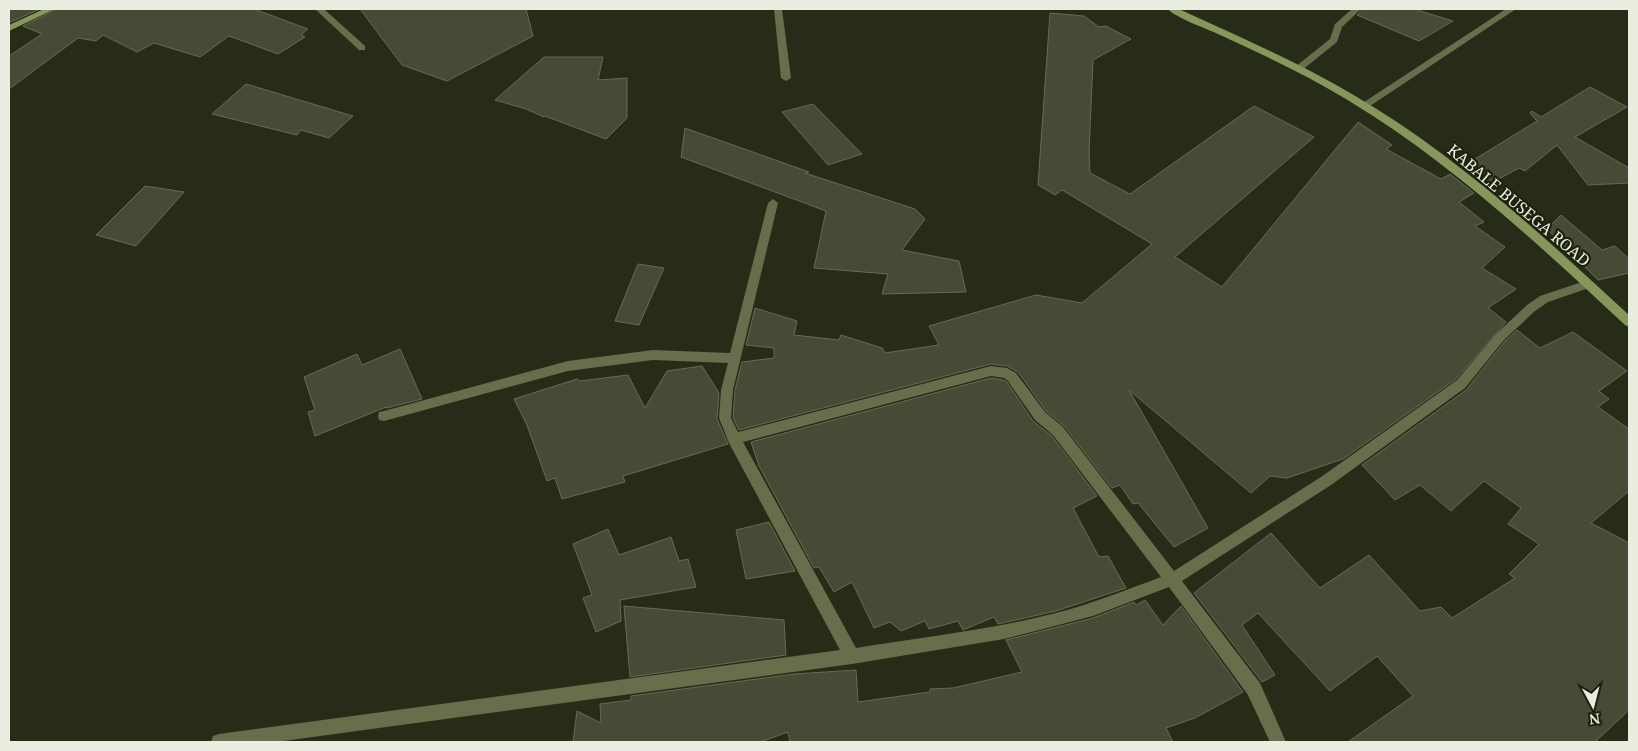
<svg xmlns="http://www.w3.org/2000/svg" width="1638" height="751" viewBox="0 0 1638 751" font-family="'Noto Serif',serif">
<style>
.building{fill:#464b36;stroke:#656b54}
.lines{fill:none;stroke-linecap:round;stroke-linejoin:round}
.street{fill:#666e4b;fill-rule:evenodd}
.secondary{fill:#88955b;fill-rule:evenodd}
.labels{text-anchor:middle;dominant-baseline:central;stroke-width:4.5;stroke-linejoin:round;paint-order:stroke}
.street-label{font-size:16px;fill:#eaeee1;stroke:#1d220e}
</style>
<rect width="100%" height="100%" fill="#272c18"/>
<path class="building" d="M9 9H40L11 22 9 21Z
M57 9H254L308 29 301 35 305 37 278 54 229 36 200 57 154 43 137 52 103 35 96 41 78 38 9 89V56L42 34 23 26Z
M360 9H526L533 36 447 81 402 65Z
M1363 9H1414L1453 21 1419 41 1357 15Z
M1050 13 1084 16 1099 27 1106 26 1131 39 1093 60 1089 152 1090 173 1130 194 1254 106 1314 137 1175 257 1222 287 1358 122 1392 145 1386 149 1441 179 1450 174 1474 193 1459 202 1484 222 1475 226 1505 247 1482 268 1516 289 1488 308 1506 322 1456 379 1343 459 1287 478 1270 476 1251 493 1129 390 1208 528 1174 547 1138 503 1133 504 1120 485 1112 488 1064 426 1046 411 1018 372 1007 366 991 364 739 430 733 418 735 390 742 362 774 358V348L746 345 755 308 797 321 794 335 839 340 841 335 882 348 885 353 939 345 929 326 1036 295 1082 303 1152 244 1062 190 1055 195 1038 185Z
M544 57H603L598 80 627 78V118L606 139 545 116 544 117 526 109 495 100Z
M246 84 353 116 329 138 301 130 297 135 212 114Z
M1590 87 1627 107 1575 137 1629 168V183L1588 185 1557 145 1525 171 1519 168 1486 186 1462 167 1537 121 1530 113 1532 111 1541 117Z
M813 104 862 154 828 165 782 112Z
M685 128 809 172 805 173 915 209 925 219 902 250 959 261 966 292 882 294 888 274 814 268 826 211 681 157Z
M145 186 184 192 136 246 96 235Z
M1561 215 1602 250 1615 246 1629 259V273L1598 280 1547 229Z
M638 264 664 268 639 325 615 321Z
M1517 330 1540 348 1573 332 1627 371 1599 391 1609 399 1598 407 1629 429V491L1591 523 1629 543V710L1595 742H1348L1413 696 1377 656 1330 691 1258 613 1242 625 1275 675 1262 682 1194 593 1271 533 1320 588 1369 555 1420 611 1441 607 1452 618 1515 578 1509 574 1539 544 1508 524 1521 508 1484 481 1451 511 1420 485 1395 500 1362 465 1466 390 1505 341Z
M400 349 422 399 387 408 386 407 315 436 308 412 315 410 304 377 357 354 362 365Z
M702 366 719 393 717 419 728 444 623 476 625 482 562 499 555 478 547 481 527 425 514 399 577 379 580 381 628 375 645 408 667 371Z
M991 378 1003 380 1007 382 1033 421 1052 436 1097 496 1073 508 1099 557 1108 556 1126 588 1056 611 998 624 994 617 963 630 958 621 929 629 925 621 901 631 890 622 874 628 852 582 834 592 819 567 814 568 759 466 751 442Z
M769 522 795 571 746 579 736 530Z
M608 529 619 555 671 537 679 561 688 559 696 587 620 600 621 621 596 632 583 598 592 595 573 544Z
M1145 600 1163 625 1181 606 1243 692 1195 718 1166 728 1173 742H790L788 732 760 742H573L577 711 601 723 600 704 631 700V696L794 674 856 670 858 702 930 692V689L953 688 1022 672 1006 640 1093 618 1134 602 1136 605Z
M624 606 784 620 786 655 630 677Z"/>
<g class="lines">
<path class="street" d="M315 9H324L365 46V50H359Z
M774 9H782L791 78 786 81 781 78Z
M1352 9H1361L1342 27 1337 42 1301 71H1295V67L1330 39 1335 24Z
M1506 9H1516L1367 108H1361V104Z
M773 199 778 203 733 390 731 418 738 432 991 366 1007 368 1016 373 1045 412 1063 427 1174 571 1321 477 1457 380 1496 334 1527 305 1540 296 1588 280 1594 284 1592 287 1548 302 1535 311 1504 340 1465 388 1331 485 1182 581 1260 683 1286 742H1270L1248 695 1169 587 1093 616 1004 639 852 664 276 742H211L213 736 219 734 840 650 729 443 719 418 721 390 728 363 653 360 568 371 384 421 379 420 378 416 379 412 384 411 568 361 653 350 730 353 768 203ZM991 376 1004 378 1008 381 1035 420 1053 435 1161 577C1126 590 1091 604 1056 613 990 630 922 637 856 648L743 442Z"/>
<path class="secondary" d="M44 9H55L9 31V25Z
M1168 9H1179C1237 36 1296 61 1352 94 1454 153 1542 235 1629 315V327L1625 325C1537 243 1449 161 1346 99 1305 74 1261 54 1218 34 1205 28 1176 18 1168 9Z"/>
</g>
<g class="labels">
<g class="street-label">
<text transform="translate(1519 205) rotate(40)">KABALE BUSEGA ROAD</text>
</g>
</g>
<rect width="1638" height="751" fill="none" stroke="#eaeee1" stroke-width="20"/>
<g transform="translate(1593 706) rotate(173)" stroke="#1d220e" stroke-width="4" paint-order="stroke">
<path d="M0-4L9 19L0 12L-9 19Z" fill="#eaeee1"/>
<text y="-8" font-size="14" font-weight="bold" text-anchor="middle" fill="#eaeee1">N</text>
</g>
</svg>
